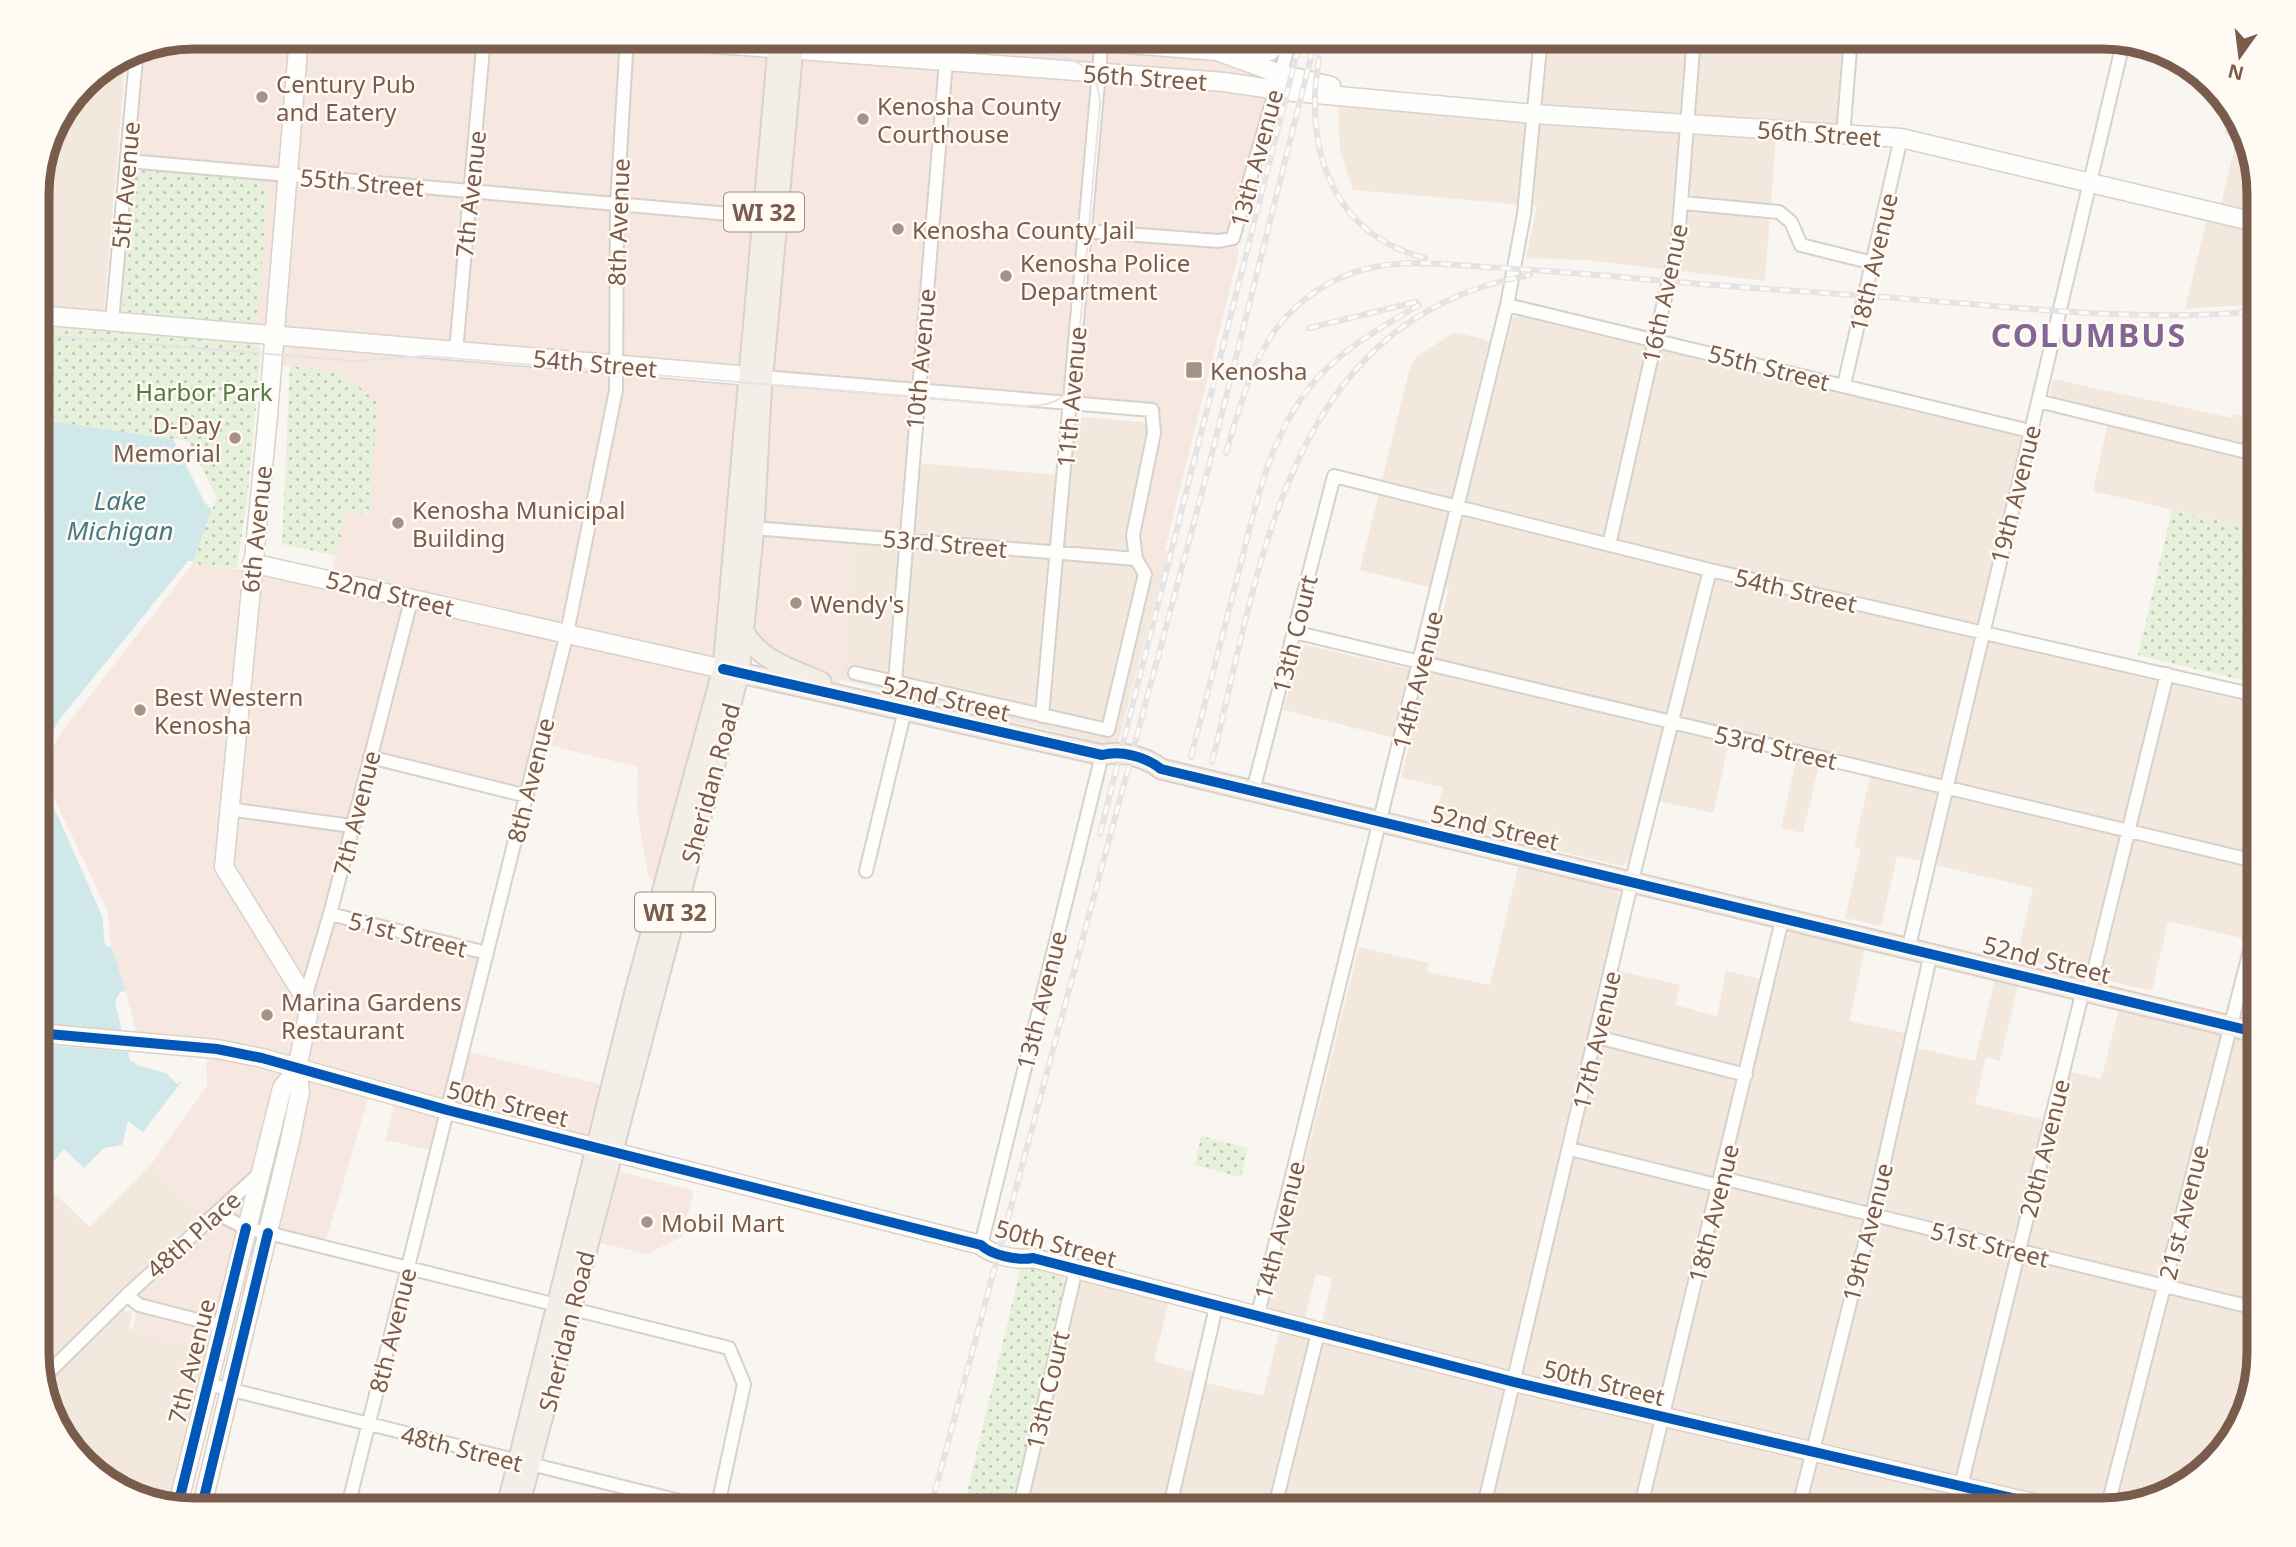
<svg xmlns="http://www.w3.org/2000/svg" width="2296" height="1547" viewBox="0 0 2296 1547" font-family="'Noto Sans',sans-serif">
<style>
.residential{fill:#f2e8de}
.commercial{fill:#f6e8e1}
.grass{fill:url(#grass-dots)}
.water{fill:#d0e8ea}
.pier{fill:#f9f5f0}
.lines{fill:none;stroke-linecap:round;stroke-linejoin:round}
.street-casing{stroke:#d7d1cb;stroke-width:16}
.secondary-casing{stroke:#d9d2cb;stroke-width:21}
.primary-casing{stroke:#dad1cc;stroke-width:23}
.street{stroke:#fefefd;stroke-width:12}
.secondary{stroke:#fefefd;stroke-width:18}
.primary{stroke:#f3eee8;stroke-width:19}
.tram{stroke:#e6e3e7;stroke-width:2}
.rail-casing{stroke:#e6e3e7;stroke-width:6}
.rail{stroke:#fffaf3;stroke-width:3.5;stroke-dasharray:10;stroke-linecap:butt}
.cycleway-casing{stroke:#fffaf3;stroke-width:15}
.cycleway{stroke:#0057b8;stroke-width:10}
.poi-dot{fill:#a69286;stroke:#fffaf3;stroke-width:2.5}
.labels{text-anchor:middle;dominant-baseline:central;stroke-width:5;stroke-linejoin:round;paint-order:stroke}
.shield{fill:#fffaf3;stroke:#a28b7f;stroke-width:2}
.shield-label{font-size:23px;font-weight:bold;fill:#7a5c4d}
.street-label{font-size:24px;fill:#7a5c4d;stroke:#fffaf3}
.poi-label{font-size:24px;fill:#7a5c4d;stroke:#fffaf3;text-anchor:start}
.park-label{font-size:24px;fill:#537a41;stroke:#fffaf3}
.water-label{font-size:26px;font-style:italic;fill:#437c86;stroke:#fffaf3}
.district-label{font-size:32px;font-weight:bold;letter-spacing:2px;fill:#846695;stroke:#fffaf3}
.rim{fill:none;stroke:#7a5c4d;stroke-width:9}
</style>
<defs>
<pattern id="grass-dots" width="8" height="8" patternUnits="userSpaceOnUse" patternTransform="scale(1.75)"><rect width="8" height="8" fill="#e7f0db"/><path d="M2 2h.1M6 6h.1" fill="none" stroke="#c0c6b4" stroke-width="1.8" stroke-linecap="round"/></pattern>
</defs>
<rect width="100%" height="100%" fill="#f9f5f0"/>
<path class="residential" d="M1548 37H1844L1837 124 1777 123 1765 281 1585 260 1526 258 1537 206 1353 190 1340 151 1338 103 1541 120Z
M126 54 104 311 37 305V184L53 125 83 82Z
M2230 109 2243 124 2259 193V304L2185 309 2207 219 2217 221 2237 137 2224 134Z
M1521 314 2019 436 2021 439 1975 638 2259 705V942L2168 921 2152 991 2016 959 2033 888 1897 856 1881 926 1845 918 1861 848 1854 846 1873 765 1822 752 1803 833 1781 828 1799 747 1732 731 1713 813 1646 798 1630 860 1622 866 1435 822 1443 787 1401 778 1410 742 1283 710 1300 653 1305 645 1428 673 1449 588 1434 585 1433 588 1360 570 1409 371 1416 357 1455 332 1506 345 1512 318Z
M2053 379 2232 418 2234 414 2259 418V530L2093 491 2110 413 2053 397 2050 391Z
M1085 417 1149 423V431L1128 518 1129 545 1168 551 1117 747 840 679 853 540 912 544 919 463 1071 476 1074 426 1077 419Z
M1518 867 1618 890 1620 901 1606 968 1680 985 1675 1005 1717 1016 1726 971 1775 982 1787 936 1792 933 1865 949 1849 1021 1906 1033 1904 1045 1975 1061 1995 980 2018 985 2000 1061 1986 1057 1975 1104 2058 1123 2070 1072 2101 1079 2119 1009 2259 1042V1059L2247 1113 2259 1117V1354L2233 1441 2172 1494 2102 1510H1026L1078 1289 1083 1281 1169 1302 1154 1361 1196 1372 1195 1380 1263 1396 1280 1330 1325 1342 1330 1325 1322 1323 1332 1278 1316 1274 1305 1318 1273 1310 1269 1308V1304L1359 947 1429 963 1427 972 1490 985Z
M152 1163 202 1214 114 1298 126 1312 132 1311 129 1329 211 1351 172 1504 106 1484 58 1431 37 1363V1181L39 1179 90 1227Z"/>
<path class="commercial" d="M194 37H1291L1234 237 1239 252 1160 568 1142 565 1136 559 1152 410 918 391 906 539 854 535 839 691 753 648 663 890 648 876 637 809 638 767 540 743 527 796 370 757 330 914 487 953 462 1050 611 1087 596 1147 447 1110 436 1151 385 1140 397 1096 371 1089 324 1247 246 1228 211 1351 132 1330 139 1305 127 1295 208 1221 152 1163 207 1086 206 1062 216 1050 135 1042 123 1003 126 991 109 940 37 768 58 731 192 564 331 579 346 510 370 516 290 366 272 365 274 335 112 321 137 48Z
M2257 950H2259V1019L2242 1015Z
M619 1172 694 1191 682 1237 647 1254 601 1243Z"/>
<path class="grass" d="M143 170 262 181V187H269L257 318 251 317 250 323 133 314 123 309 132 183 135 174Z
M37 323 253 341 261 349 248 492 237 568 192 564 215 501 184 441 37 419Z
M290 366C333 371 346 372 377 403L370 516 346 510 337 556 282 544Z
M2172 510 2259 530V684L2138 655Z
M1201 1136 1248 1148 1241 1177 1195 1165Z
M1021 1266 1061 1276 1066 1284 1013 1510H963Z"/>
<path class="water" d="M37 419 184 441 215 501 192 564 58 731 37 768Z
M37 770 105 913 109 940 126 991 124 994 137 1054 182 1081 143 1132 128 1121 122 1145 104 1148 84 1168 64 1149 37 1181V1026L41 955 37 949Z"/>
<path class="pier" d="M173 439 188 441 217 497 212 510 205 503Z
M188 561H193L192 565 61 733 40 769 108 911 111 947 105 945 102 916 44 785 37 778V760L59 720Z
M126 991 141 1053 145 1058 173 1065 183 1080 177 1084 166 1073 139 1066 130 1060 128 1052 37 1044V1023L122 1031 115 1002 120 992Z"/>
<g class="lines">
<g class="street-casing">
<path id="street" d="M1242 55 1271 54 1279 47 1283 37
M1843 136 1851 37
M128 161 764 217
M1683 203 1779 212 1791 222 1801 245 1873 263
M1085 231 1219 241 1233 238 1291 37
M1507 305 2030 431
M112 321 137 48
M456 351 484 37
M763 377 1152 410 1154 433 1133 535 1136 559 1145 574 1108 730 855 673
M1844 385 1901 138
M2038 401 2259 455
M754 528 1136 559
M1609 545 1678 240 1694 37
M1294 632 2259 862
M895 682 948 37
M1042 716 1102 37
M370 757 527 796
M1253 791 1334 476 1710 570 2259 696
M228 809 352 826
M866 871 905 710
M330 914 487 953
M1909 946 2123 43
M2089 991 2167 674
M305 998 330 914 412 597
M1597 1037 1746 1075
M1570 1149 1720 1186
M1722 1178 2259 1309
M216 1213 246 1228 268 1233 729 1348 744 1384 717 1510
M981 1245 1102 755
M127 1295 139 1305 221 1326
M1257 1318 1507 305 1524 214 1541 37
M42 1379 127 1295 259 1174
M208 1384 716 1510
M2107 1509 2259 915
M347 1510 567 633 616 390 617 204 627 37
M1019 1510 1076 1269
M1169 1510 1216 1307
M1274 1510 1318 1333
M1483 1510 1632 880 1710 570
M1640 1510 1783 916
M1798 1510 1872 1215 1931 953
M1955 1510 2083 990"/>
</g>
<g class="secondary-casing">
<path id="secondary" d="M625 37 1224 82 1284 91 1534 114 1901 138 2259 223
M1043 37 1217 51 1280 74 1331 86
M37 315 762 377
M252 563 723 669
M37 1033 217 1049 262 1058 447 1110 981 1245C991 1255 1018 1261 1033 1258L1514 1382 2063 1510
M178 1505 282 1088 297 1069
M201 1510 289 1145 300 1092 297 1069 308 1015 305 998 224 867 268 415 299 37"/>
</g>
<g class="primary-casing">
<path id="primary" d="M744 632C760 661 792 669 821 682
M723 669 1102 755C1121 750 1146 757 1161 769L2259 1033
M509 1510V1498L635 992 723 669 779 37
M518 1510 739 673 754 528 761 395 794 37"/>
</g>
<use href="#street" class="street"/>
<use href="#secondary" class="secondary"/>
<use href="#primary" class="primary"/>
<path class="tram" d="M37 335 354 361 426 356 1025 406C1051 407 1071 399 1076 372L1100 104C1099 74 1082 59 1054 55L820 37"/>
<g class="rail-casing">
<path id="rail" d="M1319 58C1304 146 1330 234 1425 258
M1309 328 1416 302
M1226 453C1248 379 1263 313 1340 278 1388 256 1437 264 1487 267 1542 270 1598 275 1653 280 1742 288 1832 293 1922 300 2034 309 2146 322 2259 311
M1191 757C1207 695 1223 633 1239 571 1255 508 1268 440 1309 388 1337 352 1380 328 1419 305
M1212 762C1261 565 1286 318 1530 275
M1100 834 1301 37
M930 1510 1205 481 1316 37"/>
</g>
<use href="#rail" class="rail"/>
<g class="cycleway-casing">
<path id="cycleway" d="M723 669 1102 755C1121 750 1146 757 1161 769L2259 1033
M37 1033 217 1049 262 1058 447 1110 981 1245C991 1255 1018 1261 1033 1258L1514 1382 2063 1510
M178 1505 246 1228
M201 1510 268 1233"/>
</g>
<use href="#cycleway" class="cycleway"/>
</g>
<g class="poi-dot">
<circle cx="262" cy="97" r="7"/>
<circle cx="863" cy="119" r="7"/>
<circle cx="898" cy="229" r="7"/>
<circle cx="1006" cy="276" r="7"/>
<rect x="1185" y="361" width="18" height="18" rx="3.5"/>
<circle cx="235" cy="438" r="7"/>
<circle cx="398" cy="523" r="7"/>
<circle cx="796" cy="603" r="7"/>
<circle cx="140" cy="710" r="7"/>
<circle cx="267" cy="1015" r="7"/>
<circle cx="647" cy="1222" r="7"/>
</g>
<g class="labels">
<g class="shield">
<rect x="724" y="192.5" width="80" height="39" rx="5"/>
<rect x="635" y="892.5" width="80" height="39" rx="5"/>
</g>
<g class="shield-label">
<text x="764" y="212">WI 32</text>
<text x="675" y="912">WI 32</text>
</g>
<g class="street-label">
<text transform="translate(1145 77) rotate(4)">56th Street</text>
<text transform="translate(1819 133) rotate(4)">56th Street</text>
<text transform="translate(1256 158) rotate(-75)">13th Avenue</text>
<text transform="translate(362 182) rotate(5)">55th Street</text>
<text transform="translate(125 185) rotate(-85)">5th Avenue</text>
<text transform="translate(470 194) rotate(-84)">7th Avenue</text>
<text transform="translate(618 222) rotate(-88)">8th Avenue</text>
<text transform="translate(1873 262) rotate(-77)">18th Avenue</text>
<text transform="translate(1664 293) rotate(-78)">16th Avenue</text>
<text transform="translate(920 359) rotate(-85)">10th Avenue</text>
<text transform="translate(595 363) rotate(5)">54th Street</text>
<text transform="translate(1769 367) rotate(14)">55th Street</text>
<text transform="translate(1071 397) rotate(-85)">11th Avenue</text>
<text transform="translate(2015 494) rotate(-76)">19th Avenue</text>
<text transform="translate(256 529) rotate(-84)">6th Avenue</text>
<text transform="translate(945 543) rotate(5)">53rd Street</text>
<text transform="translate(1796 590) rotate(13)">54th Street</text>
<text transform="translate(390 593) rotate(13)">52nd Street</text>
<text transform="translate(1294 634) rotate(-76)">13th Court</text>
<text transform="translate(1417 680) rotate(-76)">14th Avenue</text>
<text transform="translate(946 698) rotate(13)">52nd Street</text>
<text transform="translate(1776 747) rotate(13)">53rd Street</text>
<text transform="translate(530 780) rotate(-76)">8th Avenue</text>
<text transform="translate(710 783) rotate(-75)">Sheridan Road</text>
<text transform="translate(356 813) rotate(-76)">7th Avenue</text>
<text transform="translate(1495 827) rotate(13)">52nd Street</text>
<text transform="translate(408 934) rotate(14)">51st Street</text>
<text transform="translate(2047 959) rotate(14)">52nd Street</text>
<text transform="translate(1041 1000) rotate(-76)">13th Avenue</text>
<text transform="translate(1596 1040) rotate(-77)">17th Avenue</text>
<text transform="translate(508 1103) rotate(14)">50th Street</text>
<text transform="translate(2044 1148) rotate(-76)">20th Avenue</text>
<text transform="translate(2183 1212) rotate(-76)">21st Avenue</text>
<text transform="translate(1713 1213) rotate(-76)">18th Avenue</text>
<text transform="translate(1279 1230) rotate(-76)">14th Avenue</text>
<text transform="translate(1867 1232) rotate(-76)">19th Avenue</text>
<text transform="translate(193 1234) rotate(-42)">48th Place</text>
<text transform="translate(1056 1243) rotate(15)">50th Street</text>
<text transform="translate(1990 1244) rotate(14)">51st Street</text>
<text transform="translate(392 1330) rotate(-76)">8th Avenue</text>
<text transform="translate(566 1331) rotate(-76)">Sheridan Road</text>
<text transform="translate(191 1361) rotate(-76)">7th Avenue</text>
<text transform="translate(1604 1382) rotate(14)">50th Street</text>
<text transform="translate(1047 1390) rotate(-77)">13th Court</text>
<text transform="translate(462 1448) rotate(14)">48th Street</text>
</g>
<g class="poi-label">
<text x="276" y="83">Century Pub<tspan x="276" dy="28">and Eatery</tspan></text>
<text x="877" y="105">Kenosha County<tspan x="877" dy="28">Courthouse</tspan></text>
<text x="912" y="229">Kenosha County Jail</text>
<text x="1020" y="262">Kenosha Police<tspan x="1020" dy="28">Department</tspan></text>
<text x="1210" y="370">Kenosha</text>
<text x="221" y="424" text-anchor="end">D-Day<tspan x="221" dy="28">Memorial</tspan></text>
<text x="412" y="509">Kenosha Municipal<tspan x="412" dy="28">Building</tspan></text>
<text x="810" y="603">Wendy's</text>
<text x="154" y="696">Best Western<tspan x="154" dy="28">Kenosha</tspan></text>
<text x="281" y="1001">Marina Gardens<tspan x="281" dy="28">Restaurant</tspan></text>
<text x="661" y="1222">Mobil Mart</text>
</g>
<g class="park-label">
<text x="204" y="391">Harbor Park</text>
</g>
<g class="water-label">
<text x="120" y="500">Lake<tspan x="120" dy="30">Michigan</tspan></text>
</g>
<g class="district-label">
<text x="2089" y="334">COLUMBUS</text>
</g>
</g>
<path d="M0 0H2296V1547H0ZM194 49H2102A145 145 0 0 1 2247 194V1353A145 145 0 0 1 2102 1498H194A145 145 0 0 1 49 1353V194A145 145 0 0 1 194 49Z" fill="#fffaf3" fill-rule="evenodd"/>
<path class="rim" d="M194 49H2102A145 145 0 0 1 2247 194V1353A145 145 0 0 1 2102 1498H194A145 145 0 0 1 49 1353V194A145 145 0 0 1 194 49Z"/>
<g transform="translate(2240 56) rotate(194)" stroke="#fffaf3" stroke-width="5" paint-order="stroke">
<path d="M0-5L12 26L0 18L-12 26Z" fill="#7a5c4d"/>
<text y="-10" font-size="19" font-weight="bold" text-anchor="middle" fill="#7a5c4d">N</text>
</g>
</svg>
